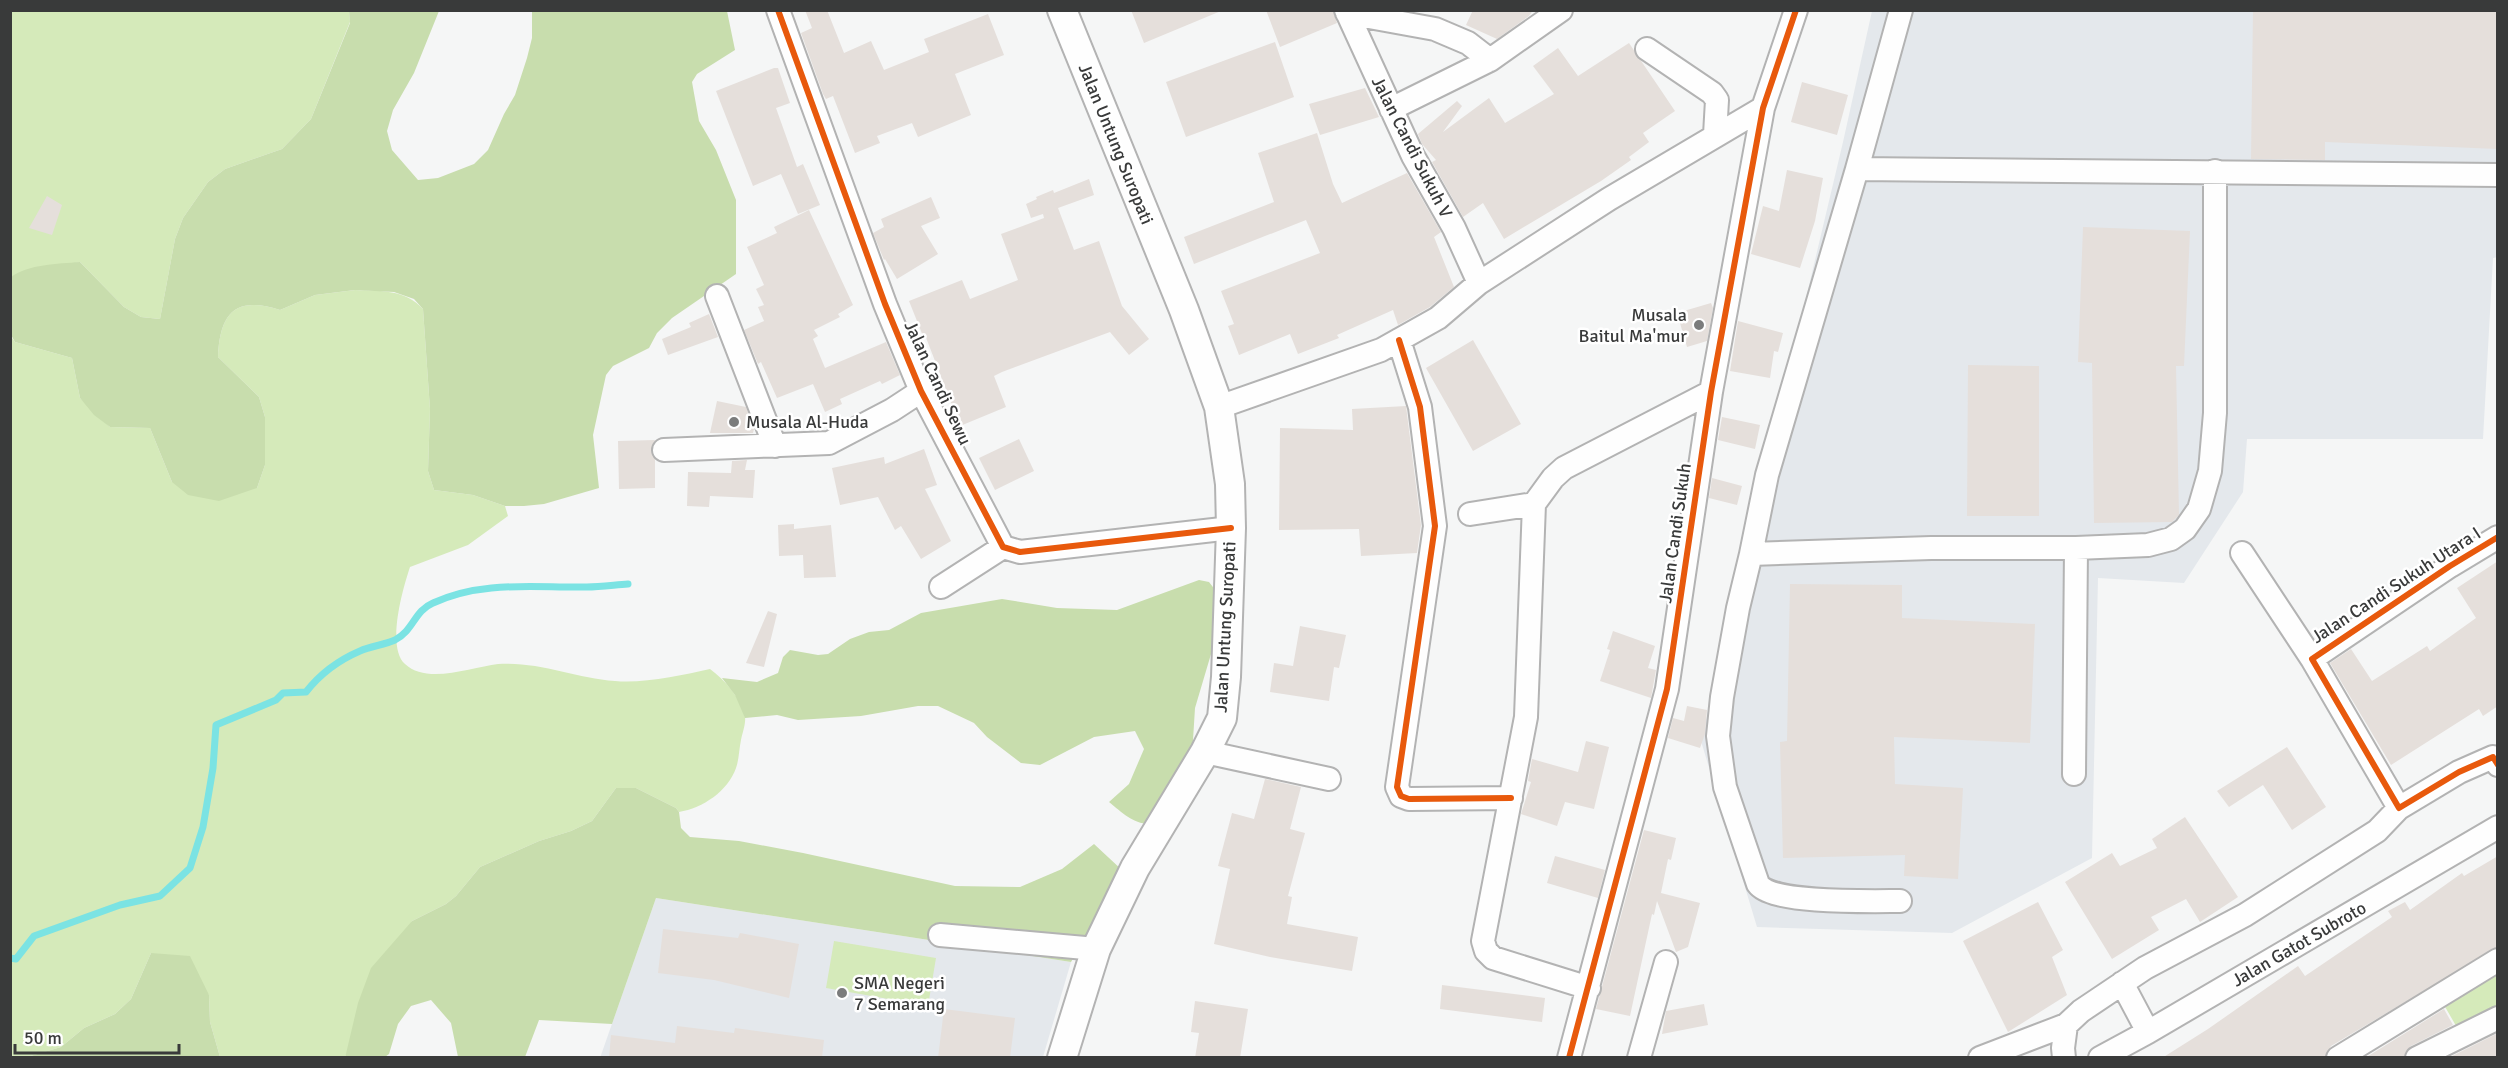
<svg xmlns="http://www.w3.org/2000/svg" width="2508" height="1068" viewBox="0 0 2508 1068" font-family="Signika,sans-serif">
<style>
.built{fill:#e4e8ec}
.green{fill:#d5eaba}
.forest{fill:#c8ddad}
.lines{fill:none;stroke-linecap:round;stroke-linejoin:round}
.stream{stroke:#7be3e3;stroke-width:7}
.building{fill:#e5dfdb}
.minor-casing{stroke:#b3b3b3;stroke-width:26}
.major-casing{stroke:#b3b3b3;stroke-width:32}
.minor{stroke:#fefefe;stroke-width:22}
.major{stroke:#fefefe;stroke-width:28}
.cycleway-casing{stroke:#fff;stroke-width:10}
.cycleway{stroke:#e8590c;stroke-width:6}
.poi-dot{fill:#7b7c7c;stroke:#fff;stroke-width:2}
.labels{text-anchor:middle;dominant-baseline:central;stroke-width:5;stroke-linejoin:round;paint-order:stroke}
.street-label{font-size:18px;fill:#393a3a;stroke:#fff}
.poi-label{font-size:18px;fill:#393a3a;stroke:#fff;text-anchor:start}
</style>
<rect width="100%" height="100%" fill="#f5f6f6"/>
<path class="built" d="M1872 11H2497L2498 257 2493 258 2483 439H2247L2243 492 2184 583 2098 578 2092 858 1952 933 1757 927 1701 741 1843 142Z
M656 898 1071 962 1043 1057 600 1058Z"/>
<path class="green" d="M11 11H349L350 22 311 119 282 149 225 169 208 182 183 218 175 239 160 319 141 317 124 307 80 262 11 277Z
M355 290C380 291 405 289 423 309L430 409 428 471 434 490 473 495 505 506 508 516 468 545 410 567C403 588 386 647 405 664 427 685 472 667 498 664 538 661 576 678 615 681 642 684 683 675 710 669 725 680 741 698 745 717 746 724 742 734 741 740 739 749 739 760 736 768 728 791 703 808 679 812L676 808 636 788H616L592 821 571 831 539 841 480 867 456 896 446 904 412 921 345 1057H220L210 1022 209 995 151 953 131 999 115 1014 84 1028 61 1047 27 1057H11L10 335 15 342 72 358 80 398 110 427 150 428 172 482 257 488 265 465V417L259 397 218 357C220 312 236 296 280 310L315 295Z
M834 941 936 958 928 1006 826 988Z
M2497 972V1008L2459 1031 2444 1005Z"/>
<path class="forest" d="M349 11H439L414 73 393 110 387 131 392 150 418 180 438 178 474 164 488 150 504 114 515 95 527 58 532 38V11H727L735 50 697 74 692 82 699 121 716 150 736 200V274L672 318 657 333 649 348 613 366 606 375 593 435 599 488 544 504 524 506H505L473 495 434 490 428 471 430 409 423 309 414 299 394 292 355 290 315 295 280 310C236 296 220 312 218 357L259 397 265 417V465L257 488 219 501 188 495 172 482 150 428 110 427 94 415 80 398 72 358 15 342 11 335V277C29 264 57 264 80 262L124 307 141 317 160 319 175 239 183 218 208 182 225 169 282 149 311 119 350 23Z
M1199 580 1209 582 1216 591 1214 644 1195 708 1192 756 1156 823C1136 827 1124 814 1109 802L1129 784 1144 749 1135 731 1094 737 1040 765 1021 763 987 737 974 723 938 706H918L861 716 798 720 777 715 745 718 735 695 722 678 757 682 778 673 783 657 790 650 818 655 828 654 850 639 869 632 889 630 921 613 1002 599 1057 608 1117 610Z
M616 788H636L676 808 679 812 681 828 690 837 739 841 803 853 955 886 1020 887 1062 869 1094 844 1123 871 1071 962 656 898 612 1024 539 1020 525 1057H458L451 1023 431 1000 411 1006 398 1024 389 1054 385 1057 345 1058 358 1003 371 968 412 921 446 904 456 896 480 867 539 841 571 831 592 821Z
M151 953 190 956 209 995 210 1022 220 1057H27L61 1047 84 1028 115 1014 131 999Z"/>
<g class="lines">
<path class="stream" d="M10 958 16 959 34 936 120 905 160 896 190 868 203 827 213 768 216 725 276 700 283 693 306 692C320 674 339 660 360 651 371 646 384 645 395 640 414 630 414 611 433 603 482 580 535 588 587 587 600 587 614 585 628 584"/>
</g>
<path class="building" d="M805 10H827L844 53 871 41 884 70 929 52 924 39 988 14 1004 55 955 74 971 115 918 137 912 123 877 136 880 143 855 153 833 96 826 99 823 94 801 33 812 28Z
M1131 10H1221V11L1144 43Z
M1266 10H1333L1337 23 1280 47Z
M1473 10H1533L1529 16 1497 39 1466 25Z
M2253 10H2498V149L2325 142V160L2251 159Z
M1275 42 1294 97 1186 137 1166 82Z
M1629 43 1675 111 1643 133 1649 142 1629 157 1631 160 1601 181 1504 239 1483 203 1463 217 1432 162 1436 160 1422 144 1418 134 1457 101 1462 106 1443 132 1489 98 1505 123 1554 94 1533 66 1558 48 1578 76Z
M774 68H778L790 103 776 108 797 167 803 164 820 205 798 214 781 174 753 186 716 91Z
M1802 82 1848 95 1837 135 1791 122Z
M1365 88 1379 117 1320 135 1309 104Z
M1317 133 1333 184 1342 203 1407 173 1441 232 1434 237 1454 287 1430 307 1398 325 1393 310 1337 335 1339 338 1298 354 1290 334 1239 355 1228 326 1234 324 1221 291 1320 253 1306 220 1194 264 1184 237 1274 202 1258 153Z
M1787 170 1823 178 1815 221 1800 268 1751 254 1763 206 1779 211Z
M1089 179 1094 195 1058 208 1074 250 1099 241 1122 306 1149 339 1129 355 1110 332 1002 372 994 376 1006 407 960 426 925 335 923 336 909 301 962 280 970 299 1018 280 1001 234 1044 218 1043 214 1031 218 1026 204 1037 199 1036 197 1053 190 1054 193Z
M47 196 62 205 52 235 29 228Z
M931 197 940 218 921 226 938 254 897 279 885 259 884 260 873 233 884 227 881 219Z
M809 210 853 305 838 314 840 317 814 330 818 336 813 339 825 368 886 342 900 375 882 384 880 381 840 399 842 404 825 412 813 384 777 398 761 362 758 364 744 330 764 321 758 307 764 305 756 289 764 285 747 247 777 233 774 227Z
M2083 227 2190 231 2184 366H2176L2179 515 2172 522 2094 523 2092 363 2078 362Z
M1711 303 1713 308 1707 341 1687 347 1677 313Z
M709 314 718 337 668 355 662 339 691 327 689 323Z
M1738 321 1783 333 1778 352 1774 351 1770 378 1730 371Z
M1473 340 1521 424 1473 451 1426 368Z
M1968 365 2039 366V516H1967Z
M717 401 746 407 754 429 753 433H710Z
M1406 406 1421 525 1417 553 1361 556 1359 529 1279 530 1280 428 1353 430 1352 409Z
M1722 417 1760 425 1755 449 1718 440Z
M1019 439 1034 471 995 490 979 458Z
M655 440 651 450 655 459V488L619 489 618 441Z
M924 449 937 485 925 489 951 541 921 559 901 526 895 530 878 497 840 505 832 468 884 457 885 464Z
M747 460 745 470H755L753 498 710 496 709 507 687 506 688 472 731 473 732 461Z
M1712 478 1742 486 1737 505 1709 498Z
M794 524V529L831 525 836 577 804 578 803 555 779 556 778 525Z
M2498 561V706L2483 716 2479 709 2391 765 2330 663 2351 649 2372 681 2427 646 2430 651 2476 618 2457 588Z
M1790 584 1902 585V618L2035 624 2030 743 1894 737 1895 784 1963 788 1958 879 1904 876 1905 855 1783 858 1780 742 1787 741Z
M768 611 777 614 764 667 746 663Z
M1300 626 1346 635 1339 668 1334 667 1329 701 1270 692 1274 663 1293 666Z
M1613 631 1655 646 1648 668 1656 670 1651 698 1600 681 1610 650 1607 649Z
M1687 706 1707 710 1705 734 1700 748 1668 738 1673 718 1684 721Z
M1586 741 1609 747 1594 809 1565 802 1557 826 1521 814 1531 782 1528 781 1532 759 1578 772Z
M2287 747 2326 807 2292 830 2263 785 2229 807 2217 791Z
M1265 779 1301 787 1290 829 1305 833 1288 896 1292 897 1287 924 1358 937 1352 971 1270 957 1214 944 1230 869 1218 866 1232 813 1254 819Z
M2185 817 2238 897 2200 922 2186 899 2151 917 2159 930 2112 959 2065 882 2112 853 2120 866 2157 848 2152 839Z
M1644 830 1676 838 1671 860 1668 859 1661 893 1700 903 1688 947 1676 952 1657 901 1654 915 1652 914 1630 1016 1596 1009Z
M1555 856 1605 870 1598 898 1547 883Z
M2498 856V947L2331 1046 2325 1058H2162L2208 1029 2298 966 2305 976 2392 917 2388 911 2405 902 2410 910 2462 873 2464 876Z
M2038 902 2063 950 2052 957 2067 995 2008 1032 1963 941Z
M663 929 738 938 740 933 799 944 789 998 714 980 658 973Z
M1442 985 1545 998 1542 1022 1440 1009Z
M1195 1001 1248 1009 1240 1058H1195L1199 1033 1191 1032Z
M1704 1004 1708 1025 1662 1034 1666 1011Z
M944 1009 1015 1018 1010 1058H938Z
M2444 1009 2453 1025 2411 1046 2406 1051 2404 1058H2365Z
M677 1026 734 1033 735 1028 824 1040 822 1058H609L611 1035 675 1043Z
M2498 1033V1058H2448Z"/>
<g class="lines">
<g class="minor-casing">
<path id="minor" d="M778 10 885 304 921 391 1003 547 1020 552 1231 528
M1346 10 1413 156 1454 228 1479 283
M1901 10 1857 169 2498 175
M1347 13 1435 29 1468 43 1490 60
M1647 49 1712 93 1717 100 1715 135
M1391 109 1490 60 1561 10
M717 296 775 446
M1399 340 1420 407 1435 526 1397 787 1401 796 1409 799 1511 798
M1219 407 1381 350 1438 318 1479 283 1609 199 1763 108
M664 450 829 443 892 410 921 391
M1470 514 1534 504
M2498 537 2450 566 2312 659 2399 808 2459 772 2493 757 2498 765
M2242 553 2312 659
M1751 554 1767 475 1857 169
M941 587 1003 547
M1205 752 1329 779
M2074 774 2076 548
M1900 901C1874 901 1772 904 1758 884L1725 787 1718 736 1722 697 1738 608 1751 554 1931 548H2076L2148 545 2171 539 2185 529 2199 509 2210 471 2215 413V171
M940 935 1096 949
M2122 983 2148 1032
M1589 988 1493 958 1486 951 1483 941 1526 717 1534 504 1553 478 1564 468 1711 392
M1569 1058 1667 689 1711 392 1763 108 1796 10
M1639 1058 1666 962
M1980 1058 2066 1025
M2064 1058 2063 1048 2066 1025 2081 1011 2145 968 2245 915 2377 831 2399 808
M2100 1058 2148 1032 2498 827
M2338 1058 2498 960
M2417 1058 2498 1018"/>
</g>
<g class="major-casing">
<path id="major" d="M1062 10 1184 310 1219 407 1230 484 1231 528 1226 677 1222 718 1205 752 1135 868 1096 949 1062 1058"/>
</g>
<use href="#minor" class="minor"/>
<use href="#major" class="major"/>
<g class="cycleway-casing">
<path id="cycleway" d="M778 10 885 304 921 391 1003 547 1020 552 1231 528
M1399 340 1420 407 1435 526 1397 787 1401 796 1409 799 1511 798
M2498 537 2450 566 2312 659 2399 808 2459 772 2493 757 2498 765
M1569 1058 1667 689 1711 392 1763 108 1796 10"/>
</g>
<use href="#cycleway" class="cycleway"/>
</g>
<g class="poi-dot">
<circle cx="1699" cy="325" r="6"/>
<circle cx="734" cy="422" r="6"/>
<circle cx="842" cy="993" r="6"/>
</g>
<g class="labels">
<g class="street-label">
<text transform="translate(1116 144) rotate(68)">Jalan Untung Suropati</text>
<text transform="translate(1412 147) rotate(63)">Jalan Candi Sukuh V</text>
<text transform="translate(938 383) rotate(65)">Jalan Candi Sewu</text>
<text transform="translate(1675 533) rotate(-82)">Jalan Candi Sukuh</text>
<text transform="translate(2396 585) rotate(-33)">Jalan Candi Sukuh Utara I</text>
<text transform="translate(1225 627) rotate(-87)">Jalan Untung Suropati</text>
<text transform="translate(2299 944) rotate(-30)">Jalan Gatot Subroto</text>
</g>
<g class="poi-label">
<text x="1687" y="315" text-anchor="end">Musala<tspan x="1687" dy="21">Baitul Ma'mur</tspan></text>
<text x="746" y="422">Musala Al-Huda</text>
<text x="854" y="983">SMA Negeri<tspan x="854" dy="21">7 Semarang</tspan></text>
</g>
</g>
<rect width="2508" height="1068" fill="none" stroke="#393a3a" stroke-width="24"/>
<path d="M15 1044v9h164v-9" fill="none" stroke="#393a3a" stroke-width="3"/>
<text x="24" y="1044" font-size="18" fill="#393a3a" stroke="#ffffff" stroke-width="4.5" paint-order="stroke">50 m</text>
</svg>
